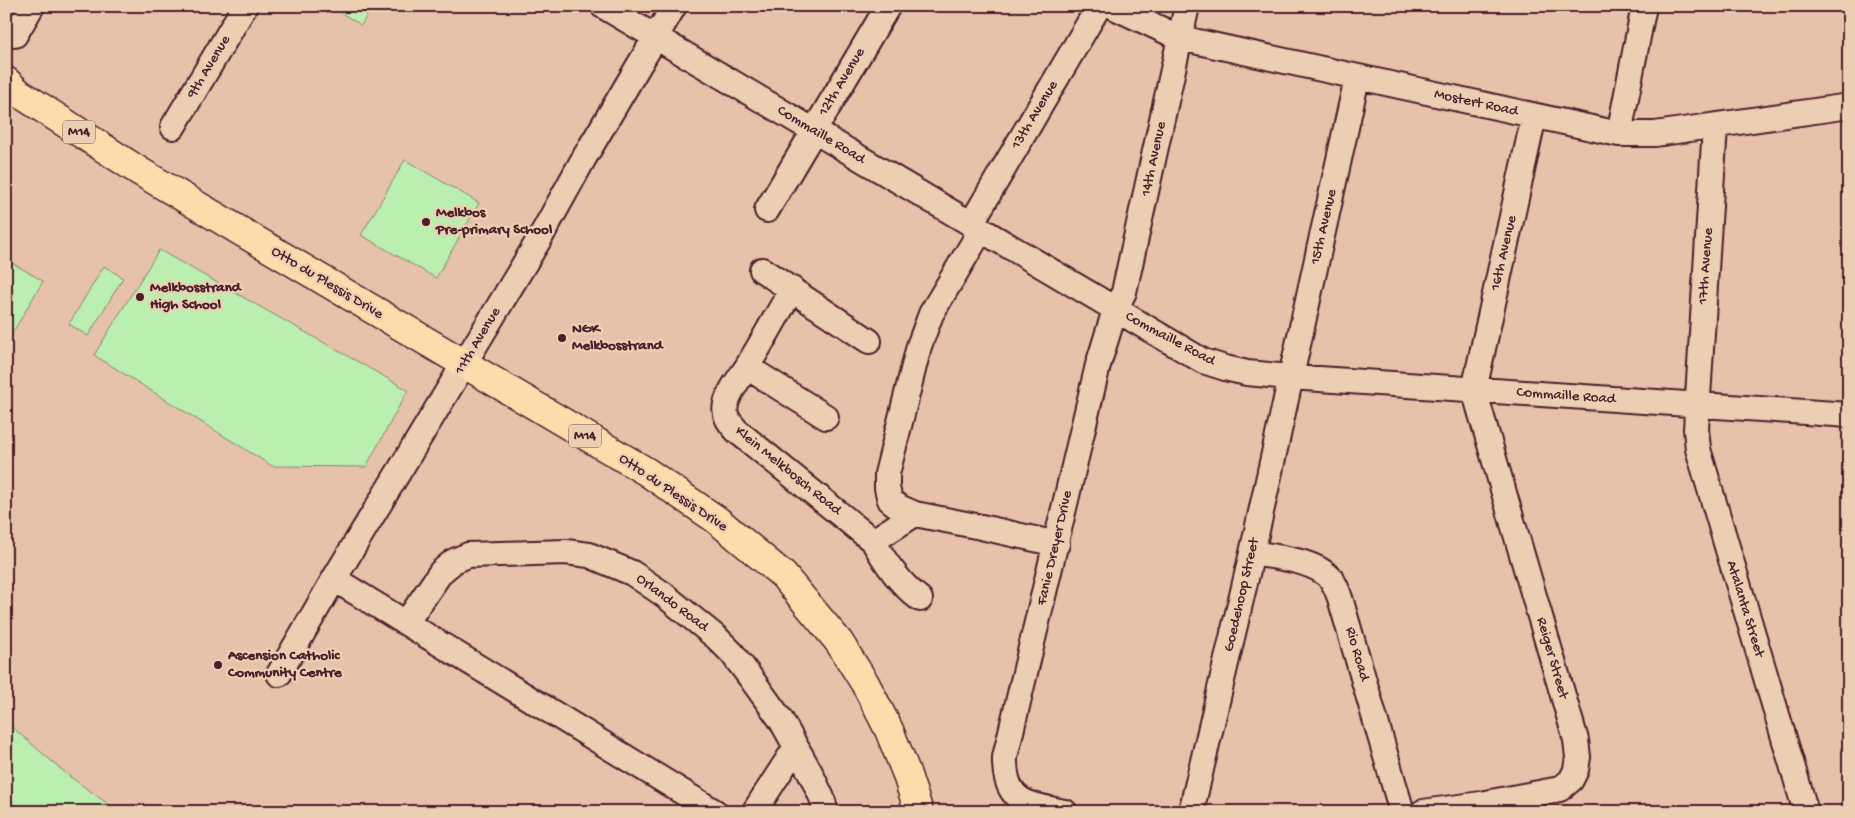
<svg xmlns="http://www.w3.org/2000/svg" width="1855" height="818" viewBox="0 0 1855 818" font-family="'Gochi Hand',sans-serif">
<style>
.green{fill:#bbefb0;stroke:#82876e}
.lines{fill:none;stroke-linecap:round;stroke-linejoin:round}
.minor-casing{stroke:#4a1f2b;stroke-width:28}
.major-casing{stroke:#4a1f2b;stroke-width:31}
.minor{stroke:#eccfb2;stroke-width:24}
.major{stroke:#fddcac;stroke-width:28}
.poi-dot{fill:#4a1f2b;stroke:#eccfb2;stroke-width:2}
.labels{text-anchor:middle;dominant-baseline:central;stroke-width:4.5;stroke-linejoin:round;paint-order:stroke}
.shield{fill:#eccfb2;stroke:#7b5454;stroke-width:1}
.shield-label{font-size:14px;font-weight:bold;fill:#4a1f2b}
.street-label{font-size:15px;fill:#4a1f2b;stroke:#eccfb2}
.poi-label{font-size:15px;font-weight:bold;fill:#4a1f2b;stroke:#eccfb2;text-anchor:start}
</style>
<rect width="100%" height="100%" fill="#e7c2ab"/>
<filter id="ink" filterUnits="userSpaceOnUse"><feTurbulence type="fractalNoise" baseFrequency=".02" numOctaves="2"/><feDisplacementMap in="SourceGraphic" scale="10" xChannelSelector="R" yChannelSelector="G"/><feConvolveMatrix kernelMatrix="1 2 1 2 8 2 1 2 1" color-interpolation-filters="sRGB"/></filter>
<g filter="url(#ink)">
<path class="green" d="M330 6H373L361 25Z
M405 160 479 203 436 278 361 235Z
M159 250 408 390 366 467 272 466 94 355Z
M12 263 43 281 6 344V272Z
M104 266 123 278 88 336 69 324Z
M6 722 69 776 119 812H6Z"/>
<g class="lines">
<g class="minor-casing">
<path id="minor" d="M603 6 1203 361 1225 368 1247 373 1290 377 1849 415
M1112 6 1180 38 1619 134H1655L1849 106
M15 35 32 6
M1715 126 1696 429 1698 449 1806 812
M173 127 245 6
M1619 134 1644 6
M767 210 888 6
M971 224 1099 6
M981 230 931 314 919 346 887 474V488L890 500 899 507 915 514 981 527 1057 544
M762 270 869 341
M792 289C777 315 763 341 747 367 740 378 729 391 726 404 723 416 730 423 737 431L873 541C886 563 900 584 920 599
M747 367 826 417
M873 541 915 514
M1252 553C1275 557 1317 560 1332 580 1335 585 1338 592 1340 598L1402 812
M334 579 715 812
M406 623 441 572 454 561 468 555 566 552 589 555 632 573 663 594 717 638 732 653 750 677 781 720 810 772 822 798 826 812
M279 674 334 579 540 238 584 158 674 6
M754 812 796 747
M1065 812C1026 804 1004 803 1005 757L1098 365 1115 310 1124 292 1187 6
M1191 812 1252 553 1357 78
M1423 812 1481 804 1560 789 1571 780 1576 770 1578 757 1576 740 1474 390 1534 116"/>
</g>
<g class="major-casing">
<path id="major" d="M6 81 19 93 139 171 647 472 717 520 783 575 839 642 866 685 889 730 906 772 919 812"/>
</g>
<use href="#minor" class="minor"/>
<use href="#major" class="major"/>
</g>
</g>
<g class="poi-dot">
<circle cx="426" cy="222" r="5"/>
<circle cx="140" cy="297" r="5"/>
<circle cx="562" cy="338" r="5"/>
<circle cx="218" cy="665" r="5"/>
</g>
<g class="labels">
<g class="shield">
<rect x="63" y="120.5" width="32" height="23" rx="4"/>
<rect x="569" y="424.5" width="32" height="23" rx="4"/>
</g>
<g class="shield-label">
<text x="79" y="132">M14</text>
<text x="585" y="436">M14</text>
</g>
<g class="street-label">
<text transform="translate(209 67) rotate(-59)">9th Avenue</text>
<text transform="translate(842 82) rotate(-59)">12th Avenue</text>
<text transform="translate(1476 103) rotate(12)">Mostert Road</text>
<text transform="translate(1035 115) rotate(-59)">13th Avenue</text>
<text transform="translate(821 135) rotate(31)">Commaille Road</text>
<text transform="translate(1154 159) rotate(-78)">14th Avenue</text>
<text transform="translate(1324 227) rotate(-77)">15th Avenue</text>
<text transform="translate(1504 253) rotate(-77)">16th Avenue</text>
<text transform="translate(1706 266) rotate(-86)">17th Avenue</text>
<text transform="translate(327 283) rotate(31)">Otto du Plessis Drive</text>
<text transform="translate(1170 339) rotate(28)">Commaille Road</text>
<text transform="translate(478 341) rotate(-59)">11th Avenue</text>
<text transform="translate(1566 396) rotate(4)">Commaille Road</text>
<text transform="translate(788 471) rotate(39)">Klein Melkbosch Road</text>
<text transform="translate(673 493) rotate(34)">Otto du Plessis Drive</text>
<text transform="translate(1055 548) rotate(-77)">Fanie Dreyer Drive</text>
<text transform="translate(1242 595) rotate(-77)">Goedehoop Street</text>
<text transform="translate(672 603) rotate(37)">Orlando Road</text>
<text transform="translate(1745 609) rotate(73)">Atalanta Street</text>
<text transform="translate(1357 654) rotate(74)">Rio Road</text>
<text transform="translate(1552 658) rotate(74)">Reiger Street</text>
</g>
<g class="poi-label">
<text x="436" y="213">Melkbos<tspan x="436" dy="17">Pre-primary School</tspan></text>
<text x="150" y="288">Melkbosstrand<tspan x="150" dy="17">High School</tspan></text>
<text x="572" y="329">NGK<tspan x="572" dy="17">Melkbosstrand</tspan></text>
<text x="228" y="656">Ascension Catholic<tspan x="228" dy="17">Community Centre</tspan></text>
</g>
</g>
<rect width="1855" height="818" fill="none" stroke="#eccfb2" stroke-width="25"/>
<rect x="12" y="12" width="1830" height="793" fill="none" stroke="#4a1f2b" stroke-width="2" filter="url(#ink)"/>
</svg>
